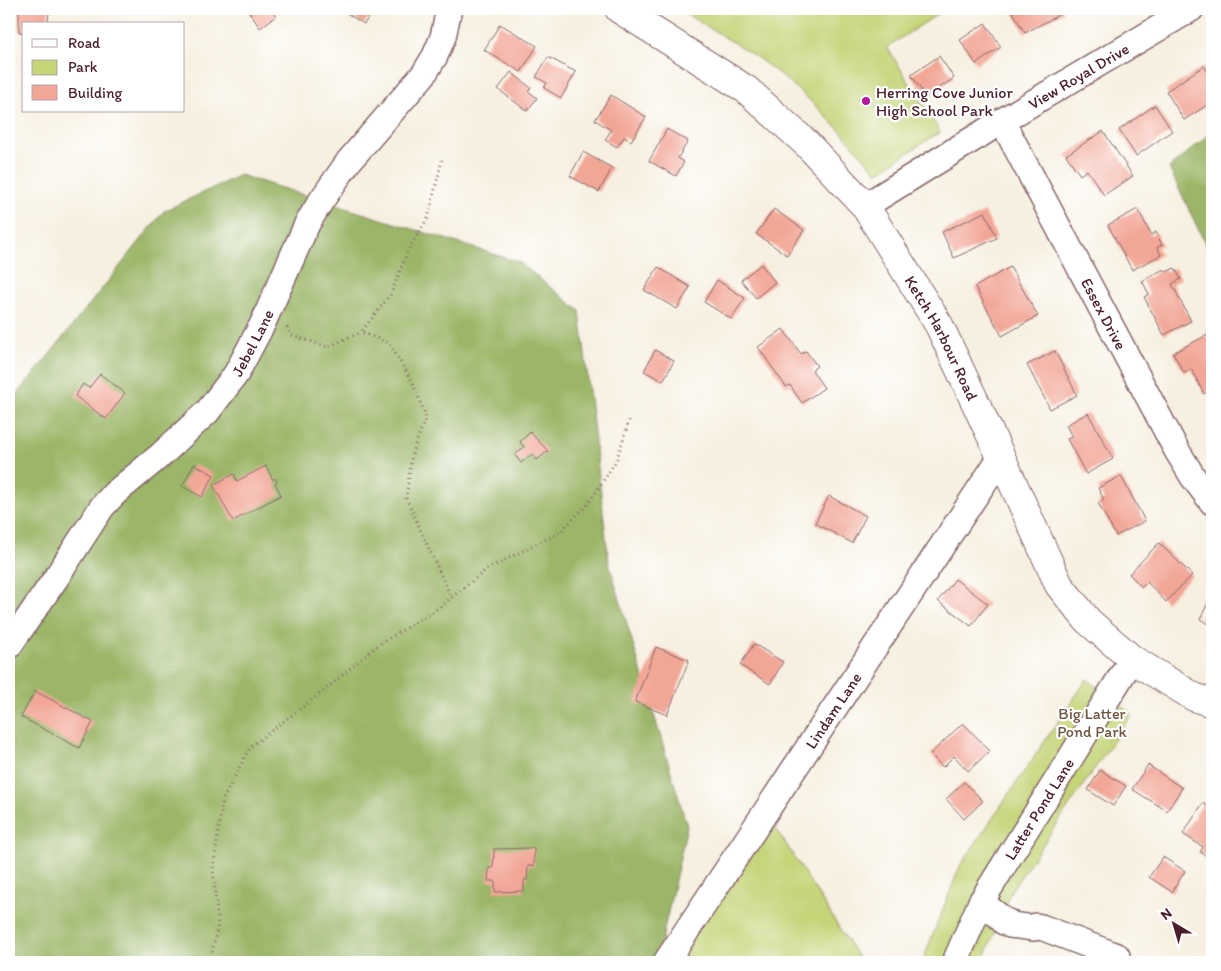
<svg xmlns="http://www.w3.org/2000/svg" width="1221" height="971" viewBox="0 0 1221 971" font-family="Itim,sans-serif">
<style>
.green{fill:#c4d477;stroke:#877a51}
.forest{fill:#9bb668;stroke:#726a4a}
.building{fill:#f2a696}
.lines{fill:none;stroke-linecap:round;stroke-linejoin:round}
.minor-casing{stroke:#87686a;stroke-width:28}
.major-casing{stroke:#87686a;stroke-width:30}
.path{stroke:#87686a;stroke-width:3;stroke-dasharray:1 4;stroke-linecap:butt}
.minor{stroke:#fff;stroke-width:25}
.major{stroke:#fff;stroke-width:28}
.poi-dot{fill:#b5179e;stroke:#fff;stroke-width:2}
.labels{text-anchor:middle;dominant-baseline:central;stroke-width:4.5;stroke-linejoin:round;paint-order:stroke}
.street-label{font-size:16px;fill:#4a1f2b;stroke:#fff}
.poi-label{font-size:16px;fill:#4a1f2b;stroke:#fff;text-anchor:start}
.park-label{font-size:16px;fill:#6f5542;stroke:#fff}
</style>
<rect width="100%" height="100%" fill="#fff"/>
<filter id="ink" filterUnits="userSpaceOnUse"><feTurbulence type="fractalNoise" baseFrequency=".02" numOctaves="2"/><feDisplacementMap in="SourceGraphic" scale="10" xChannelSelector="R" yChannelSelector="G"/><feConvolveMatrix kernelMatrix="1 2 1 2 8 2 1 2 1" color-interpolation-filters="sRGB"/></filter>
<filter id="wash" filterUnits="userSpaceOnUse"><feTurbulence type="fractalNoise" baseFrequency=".0096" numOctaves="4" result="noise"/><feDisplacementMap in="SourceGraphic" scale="20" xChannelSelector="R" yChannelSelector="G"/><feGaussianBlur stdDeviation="1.12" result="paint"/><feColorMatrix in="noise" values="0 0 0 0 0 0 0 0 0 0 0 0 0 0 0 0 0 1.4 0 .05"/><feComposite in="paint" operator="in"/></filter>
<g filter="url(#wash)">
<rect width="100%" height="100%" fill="#f7f0e0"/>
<path class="green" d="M678 9H946L887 47 940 132 877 173C842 130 804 91 759 59 733 41 705 26 678 9Z
M1087 679 1132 714 1011 891 983 962H922L960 866Z
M765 811 861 962H665Z"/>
<path class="forest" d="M1212 132V258L1169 168Z
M240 175 519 262 580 311 609 563 687 826 657 962H9V405L164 211Z"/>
<g id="blocks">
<path class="building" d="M19 9H49L48 24H24V32H19Z
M254 9H271L276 16 260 28 249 12Z
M340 9H374L364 24Z
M1011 9H1062L1064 12 1025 33Z
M985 23 1001 47 976 64 960 40Z
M500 24 537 46 521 72 484 50Z
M939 56 954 78 926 97 911 75Z
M548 57 576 72 561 98 544 88 547 83 536 77Z
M1204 66 1212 79V102L1184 120 1166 91Z
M511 72 531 88 528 91 537 98 527 111 498 89Z
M611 95 646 117 631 141 624 137 617 147 605 140 611 130 595 120Z
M1155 105 1172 131 1136 156 1119 130Z
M667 129 688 141 678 158 684 162 676 176 649 161Z
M1103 131 1133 176 1104 195 1087 170 1080 175 1066 155Z
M583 152 612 168 599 192 570 176Z
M774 209 804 230 787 255 756 234Z
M1138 209 1151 235 1156 232 1162 245 1157 247 1161 255 1132 270 1108 225Z
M985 212 997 238 954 258 942 232Z
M761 264 775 282 756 298 741 280Z
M658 267 690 287 677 309 644 290Z
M1010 267 1038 316 1002 336 975 287Z
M1175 268 1181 279 1172 284 1191 321 1164 335 1144 297 1149 294 1142 281 1164 269 1166 272Z
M717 280 745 298 731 319 704 302Z
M783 329 801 354 806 351 817 366 812 370 824 388 802 403 790 385 786 387 758 347Z
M1207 335 1212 345V389L1204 394 1191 369 1184 373 1173 353Z
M655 350 674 361 663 381 644 371Z
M1055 351 1077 395 1050 409 1027 365Z
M100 374 125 393 106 419 75 396 83 384 89 388Z
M1088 413 1113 459 1086 474 1067 439 1072 437 1066 425Z
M530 432 548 451 537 460 532 454 521 463 515 455 524 447 520 442Z
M194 464 214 475 202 497 182 486Z
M266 466 273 480 275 478 277 481 275 483 281 495 233 521 213 485 234 474 237 481Z
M1121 476 1145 521 1116 536 1098 503 1104 500 1098 488Z
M829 496 866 516 852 543 815 523Z
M1159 543 1192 575 1166 602 1147 582 1142 587 1129 574Z
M955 579 988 604 971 626 938 601Z
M1212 595V626L1200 619Z
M754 644 783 662 770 684 740 665Z
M656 647 689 660 667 715 635 702Z
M35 691 93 722 79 748 21 717Z
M963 723 990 751 968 771 954 756 943 767 930 754Z
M1148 765 1182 788 1167 811 1132 789Z
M1100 770 1126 786 1113 806 1088 790Z
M964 782 983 801 964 819 946 799Z
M1203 803 1212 809V859L1200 852 1203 847 1183 834Z
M534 848V866H528L527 880H524V891L495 892V881H488L489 868H493L494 849Z
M1163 857 1185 871 1172 892 1149 877Z"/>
</g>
</g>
<g filter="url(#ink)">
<use href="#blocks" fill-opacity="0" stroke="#87686a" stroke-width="1"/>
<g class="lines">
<g class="minor-casing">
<g id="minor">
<path id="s1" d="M1002 121 1176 449 1193 477 1212 502"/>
<path id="s2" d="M865 206 1002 121 1191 9"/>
<path id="s3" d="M9 646 56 578 102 507 115 493 162 454 208 411 236 374 262 325 307 224 321 201 349 161 424 74 435 56 443 37 449 9"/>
<path d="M981 902 1000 917 1004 922H1008L1010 925 1034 928 1036 926 1041 927 1117 956"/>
<path id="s4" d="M666 962 1001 457"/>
<path id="s5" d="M955 962 981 902 1132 659"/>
</g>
</g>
<g class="major-casing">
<g id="major">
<path id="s6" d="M619 9 747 90 807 144 865 206 939 325 1001 457 1059 585 1088 621 1132 659 1194 697 1212 703"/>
</g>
</g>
<path class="path" d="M442 160 428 218 408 250 391 294 361 332 389 343 413 383 426 417 412 453 406 498 451 597
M287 327 291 335 328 347 361 332
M210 962 218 924 213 870 223 799 250 747 321 693 378 645 437 609 487 569 560 532 588 504 616 461 630 418"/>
<use href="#minor" class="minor"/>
<use href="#major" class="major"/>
</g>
</g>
<circle class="poi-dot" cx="866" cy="101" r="5"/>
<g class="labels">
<g class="street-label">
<text stroke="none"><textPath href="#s2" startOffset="250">View Royal Drive</textPath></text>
<text stroke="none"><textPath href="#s1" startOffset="218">Essex Drive</textPath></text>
<text stroke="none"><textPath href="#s6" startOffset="470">Ketch Harbour Road</textPath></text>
<text stroke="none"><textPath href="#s3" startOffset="392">Jebel Lane</textPath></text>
<text stroke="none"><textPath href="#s4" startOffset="302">Lindam Lane</textPath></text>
<text stroke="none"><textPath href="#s5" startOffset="175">Latter Pond Lane</textPath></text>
</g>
<g class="poi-label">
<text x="876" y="92">Herring Cove Junior<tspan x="876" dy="18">High School Park</tspan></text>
</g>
<g class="park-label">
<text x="1092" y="713">Big Latter<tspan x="1092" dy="18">Pond Park</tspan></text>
</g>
</g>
<rect width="1221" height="971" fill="none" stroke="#fff" stroke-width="30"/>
<rect x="22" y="22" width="162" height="90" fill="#ffffff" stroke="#b7a5aa"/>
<rect x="32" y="39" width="25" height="8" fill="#ffffff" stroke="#b7a5aa"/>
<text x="68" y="48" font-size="15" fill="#4a1f2b">Road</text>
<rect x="32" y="60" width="25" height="15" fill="#c4d477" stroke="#b7a5aa"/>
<text x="68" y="72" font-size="15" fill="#4a1f2b">Park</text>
<rect x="32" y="85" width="25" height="15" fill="#f2a696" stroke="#b7a5aa"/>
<text x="68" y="98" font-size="15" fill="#4a1f2b">Building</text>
<g transform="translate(1174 924) rotate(322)" stroke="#ffffff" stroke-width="4" paint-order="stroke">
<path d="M0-4L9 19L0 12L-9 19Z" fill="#4a1f2b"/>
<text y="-8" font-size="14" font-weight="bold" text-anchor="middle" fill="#4a1f2b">N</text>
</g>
</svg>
